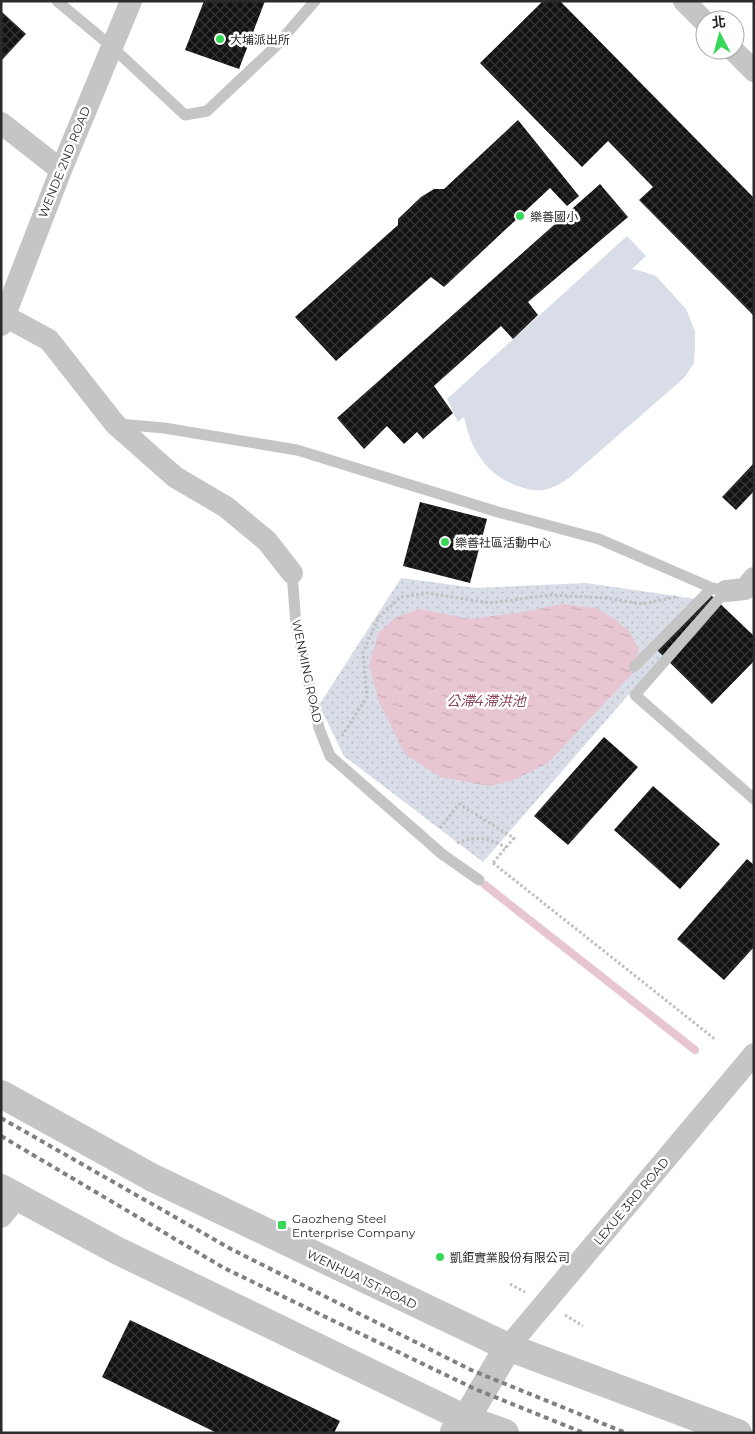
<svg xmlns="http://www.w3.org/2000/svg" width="755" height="1434" viewBox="0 0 755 1434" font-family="Montserrat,'Noto Sans TC',sans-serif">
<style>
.green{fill:#d9dde8}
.park{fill:url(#park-dots)}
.water{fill:url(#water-ripples)}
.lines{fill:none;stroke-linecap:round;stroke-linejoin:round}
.stream{stroke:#e8c6d1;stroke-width:8}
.building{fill:url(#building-cross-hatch)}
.path{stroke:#bfbfbf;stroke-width:3;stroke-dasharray:2.5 2.5;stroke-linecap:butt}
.service{stroke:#c5c5c5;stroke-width:11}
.minor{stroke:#c5c5c5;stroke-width:22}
.tertiary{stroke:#c5c5c5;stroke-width:28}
.rail{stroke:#808080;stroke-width:4;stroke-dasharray:5 4;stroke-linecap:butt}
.poi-dot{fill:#37d858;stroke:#fff;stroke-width:2}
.labels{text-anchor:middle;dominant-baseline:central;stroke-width:5;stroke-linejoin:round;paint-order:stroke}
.poi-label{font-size:12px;fill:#2b2b2b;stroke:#fff;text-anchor:start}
.street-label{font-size:12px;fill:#2b2b2b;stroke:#fff}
.water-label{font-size:14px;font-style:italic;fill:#874058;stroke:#fff}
</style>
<defs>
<pattern id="park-dots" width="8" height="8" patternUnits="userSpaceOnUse" patternTransform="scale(1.25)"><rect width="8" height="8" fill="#d9dde8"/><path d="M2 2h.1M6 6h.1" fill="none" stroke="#babec7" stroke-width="1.8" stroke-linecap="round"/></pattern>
<pattern id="water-ripples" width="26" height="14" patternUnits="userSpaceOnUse" patternTransform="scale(1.25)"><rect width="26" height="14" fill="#e8c6d1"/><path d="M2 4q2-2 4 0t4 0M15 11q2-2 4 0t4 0" fill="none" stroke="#c7aab4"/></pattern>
<pattern id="building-cross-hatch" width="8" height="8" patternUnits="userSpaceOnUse" patternTransform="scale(1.25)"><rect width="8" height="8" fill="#121212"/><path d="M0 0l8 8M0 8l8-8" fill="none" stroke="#353535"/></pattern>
</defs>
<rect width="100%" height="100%" fill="#fff"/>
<path class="green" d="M627 236 646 256 632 269 641 271 656 276 686 309 695 331V347L694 363 684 378 569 478C563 482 555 487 548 489 538 492 528 490 518 486 486 475 471 450 464 417L458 422 447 399Z"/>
<path class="park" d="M401 578 476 588 586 583 710 601 483 862 344 756 319 705Z"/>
<path class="water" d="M562 604 597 608 616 620 630 632 639 650 632 674 548 763 514 780 490 786 440 777 405 754 379 702 369 665 379 632 396 617 420 609 469 619 523 612Z"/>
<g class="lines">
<path class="stream" d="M485 885 695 1050"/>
</g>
<path class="building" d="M204 1H265L239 69 185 50Z
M543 1H560L754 198V316L639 200 653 187 608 141 582 167 480 63Z
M1 11 26 34 1 61Z
M518 120 579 196 567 206 550 188 444 287 431 277 336 361 295 317 398 225V219L421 197 434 189H444Z
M600 184 628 217 528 302 538 315 513 339 501 326 434 386 453 413 423 439 417 432 404 444 387 426 364 449 337 418Z
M754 463V491L736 510 722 497Z
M420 502 487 519 470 583 403 566Z
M711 595 754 636V661L712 704 657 650Z
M604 737 638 767 568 845 534 816Z
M653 786 720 844 680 889 614 830Z
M747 859 754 865V947L724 980 677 939Z
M130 1320 340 1421 334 1433H217L102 1377Z"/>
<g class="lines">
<path class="path" d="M342 736 367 697 363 652 379 617 401 597 427 593 490 603 551 595 606 598 642 604 676 597
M440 828 459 804 514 838 492 864
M457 843C474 836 490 837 506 848
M493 863 716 1040
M510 1284 525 1292
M565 1315 583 1326"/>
<path class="service" d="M57 1 111 46 185 115 207 111 275 47 315 1
M119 424 164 428 297 450 498 512 599 539 712 588 726 591 635 695 754 799
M292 573 296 625 319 728 330 756 442 854 479 880
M634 667 712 588"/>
<path class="minor" d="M684 1 705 22
M733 50 754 71
M1 123 61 170
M1 314 49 340 115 424 175 477 226 507 267 541 292 573
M1 325 61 170 131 1
M726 591 745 589 754 578
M1 1217 17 1198
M508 1347 754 1054"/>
<path class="tertiary" d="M1 1094 153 1178 508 1347 738 1433
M1 1188 116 1250 466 1419 505 1433
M454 1432 466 1419 508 1347"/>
<path class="rail" d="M1 1118 231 1249 471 1370 626 1433
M1 1136 224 1268 475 1389 584 1433"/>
</g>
<g class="poi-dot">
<circle cx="220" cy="39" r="5"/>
<circle cx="520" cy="216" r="5"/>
<circle cx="445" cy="542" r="5"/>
<rect x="277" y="1220" width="10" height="10" rx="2.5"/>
<circle cx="440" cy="1257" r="5"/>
</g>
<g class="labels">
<g class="poi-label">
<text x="230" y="39">大埔派出所</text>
<text x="530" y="216">樂善國小</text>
<text x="455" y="542">樂善社區活動中心</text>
<text x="292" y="1218">Gaozheng Steel<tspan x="292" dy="14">Enterprise Company</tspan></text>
<text x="450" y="1257">凱鉅實業股份有限公司</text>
</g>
<g class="street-label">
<text transform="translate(64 162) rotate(-68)">WENDE 2ND ROAD</text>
<text transform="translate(307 671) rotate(78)">WENMING ROAD</text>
<text transform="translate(631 1201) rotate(-50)">LEXUE 3RD ROAD</text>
<text transform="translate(362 1279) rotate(26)">WENHUA 1ST ROAD</text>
</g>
<g class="water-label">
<text x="486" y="701">公滯4滯洪池</text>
</g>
</g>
<rect width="755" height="1434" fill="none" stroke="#2b2b2b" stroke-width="5"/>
<g transform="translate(720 35) rotate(354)"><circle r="24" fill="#ffffff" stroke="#aaaaaa"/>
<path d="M0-4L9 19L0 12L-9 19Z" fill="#37d858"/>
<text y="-8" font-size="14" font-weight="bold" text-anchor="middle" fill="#2b2b2b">北</text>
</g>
</svg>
